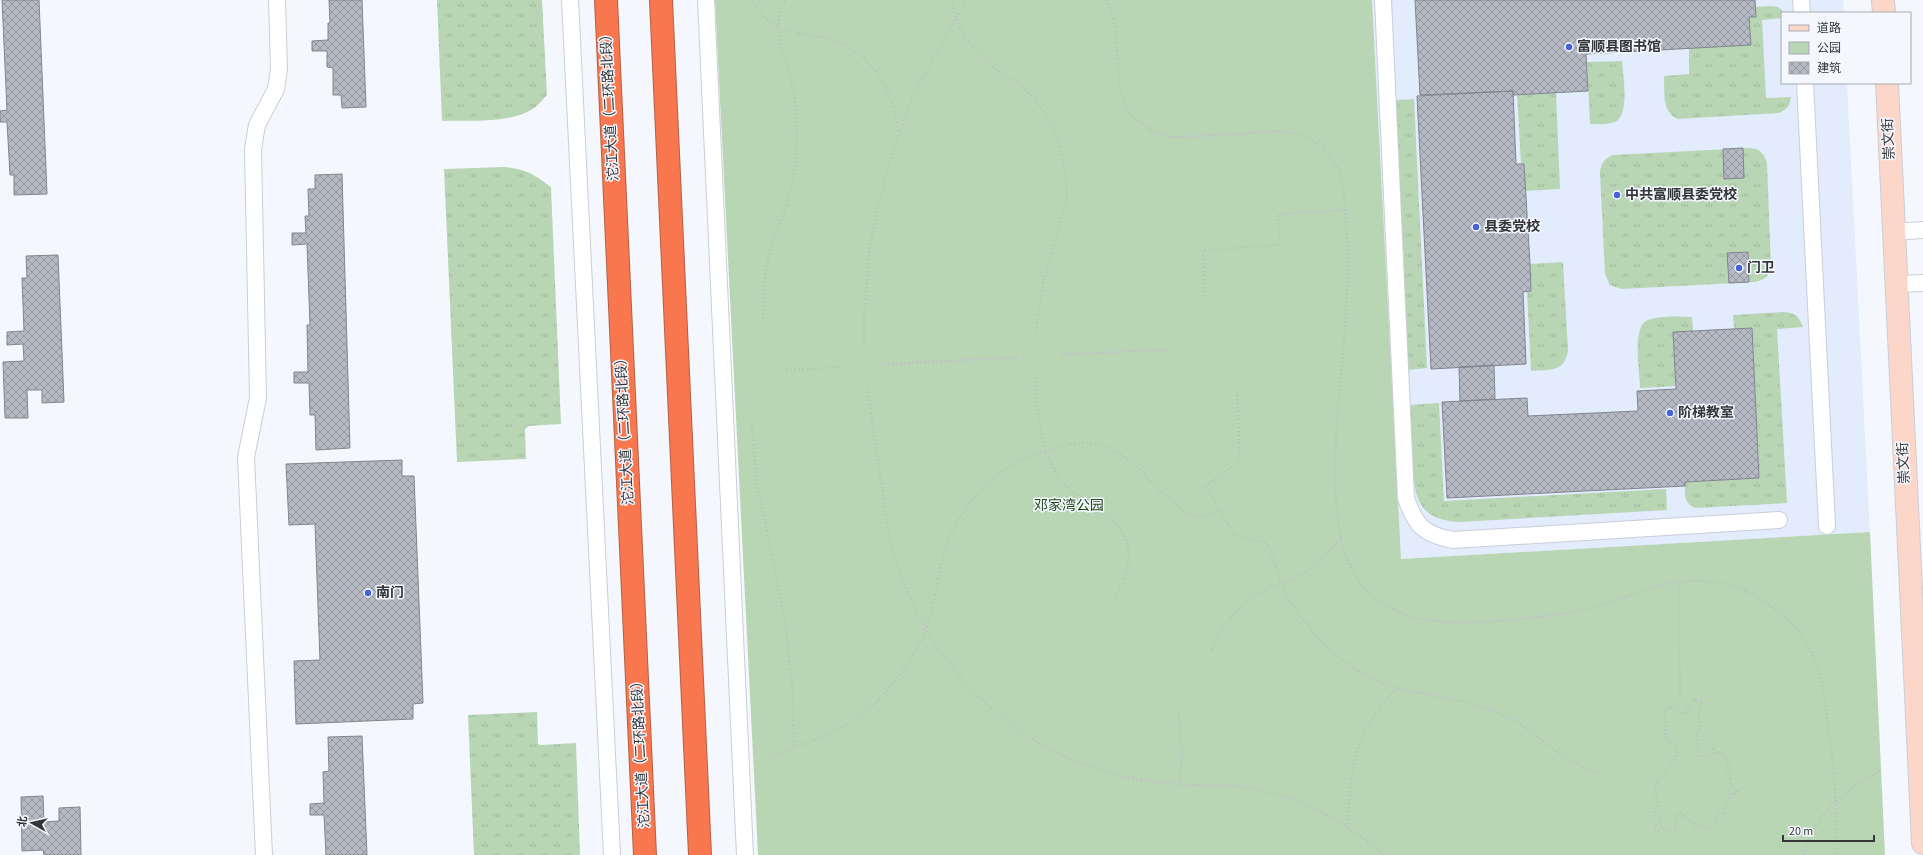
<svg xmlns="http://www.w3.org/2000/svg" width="1923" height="855" viewBox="0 0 1923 855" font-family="'Source Sans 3','Noto Sans SC',sans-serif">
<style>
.built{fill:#e2ecfd}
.grass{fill:url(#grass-tufts)}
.park{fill:#b9d6b4}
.building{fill:url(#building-cross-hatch);stroke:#80858e}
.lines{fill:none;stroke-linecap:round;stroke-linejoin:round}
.lane-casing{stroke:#c9ced8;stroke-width:18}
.secondary-casing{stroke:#c9ced8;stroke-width:24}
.highway-casing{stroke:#b36047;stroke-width:24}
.path{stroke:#b9bdc2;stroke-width:2.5;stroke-dasharray:1 3;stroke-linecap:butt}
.lane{stroke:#fff;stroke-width:16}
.secondary{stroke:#fdd6ca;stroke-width:22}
.highway{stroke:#f8774e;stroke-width:22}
.poi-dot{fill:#4762d5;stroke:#f4f8fe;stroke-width:1.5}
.labels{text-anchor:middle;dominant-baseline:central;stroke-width:3;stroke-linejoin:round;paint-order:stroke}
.poi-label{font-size:14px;font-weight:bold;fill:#34363a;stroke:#f4f8fe;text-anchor:start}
.street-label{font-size:14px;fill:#34363a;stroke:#f4f8fe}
.park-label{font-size:14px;fill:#204818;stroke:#f4f8fe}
</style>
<defs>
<pattern id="grass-tufts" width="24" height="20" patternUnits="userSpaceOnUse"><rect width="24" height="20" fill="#b9d6b4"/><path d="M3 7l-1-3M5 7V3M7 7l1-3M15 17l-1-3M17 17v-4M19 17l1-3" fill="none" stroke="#a0b89c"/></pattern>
<pattern id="building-cross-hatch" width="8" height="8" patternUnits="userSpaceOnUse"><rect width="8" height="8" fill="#b4b9c3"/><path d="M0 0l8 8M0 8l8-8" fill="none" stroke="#93979f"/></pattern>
</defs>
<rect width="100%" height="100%" fill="#f4f8fe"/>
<path class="built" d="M1372 0H1843L1844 13H1782V83H1847L1870 532 1400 559Z"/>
<path class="grass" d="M437 0H542L547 95C542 100 537 107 531 110 505 124 471 120 442 121Z
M1771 6 1778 7 1785 13H1782V18L1762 20 1766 98 1791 97C1790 106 1787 109 1779 113L1678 119C1661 112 1665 92 1664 76L1689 74V48L1751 45 1749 17H1755V7Z
M1622 61C1623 76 1630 115 1615 122 1607 125 1598 124 1590 124L1587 62Z
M1556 93 1560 189 1525 191 1524 164H1521L1517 94Z
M1414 99 1427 368 1408 370 1395 100Z
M1749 148C1760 148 1764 154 1767 163L1771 267C1769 276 1765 280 1755 282L1621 289 1610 285 1605 274 1600 172C1601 163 1605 158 1613 155Z
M504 167C526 169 534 174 551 187L561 424 529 426 525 429 526 459 457 462 444 169Z
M1563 262 1568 351C1564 373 1550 369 1531 371L1527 291H1531L1530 264Z
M1784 312C1795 313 1799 316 1803 327L1777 329 1787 503 1695 508C1683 503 1685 494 1685 482L1759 478 1752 328 1734 329 1733 315Z
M1692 317 1693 331 1673 332 1676 386 1640 388C1640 372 1631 326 1648 320 1661 315 1679 317 1692 317Z
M1439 403 1444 501 1666 489 1667 510 1459 522C1415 520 1414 493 1412 457 1412 440 1411 422 1410 405Z
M537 712 538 744 541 745 576 743 580 855H474L468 715Z"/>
<path class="park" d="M715 0H1372L1401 559 1870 532 1885 855H758Z"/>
<path class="building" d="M2 0H39L47 194 14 195V175H10L7 122H0V111L7 110Z
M329 0H362L366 107 342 108 341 95H333V68L327 67V51H312V41L328 40V23H330Z
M1415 0H1755L1756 17H1749L1751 45 1586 54 1588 91 1513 95V91L1420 95Z
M1513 91 1516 164H1524L1530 264 1531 291 1523 292 1526 364 1431 369 1417 96Z
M1743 148 1744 178 1724 179 1723 149Z
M342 174 350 448 316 450 315 415H310L309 383H294V372H308L307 325H310L307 244 292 245V233H306L305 216H309L308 189H315V175Z
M1748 252 1749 282 1729 283 1727 253Z
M58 255 64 402 42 403V390H27L28 418H5L3 362 24 361 23 344 7 345V332L24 331 22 278H27L26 256Z
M1752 328 1759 478 1685 482V486L1447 498 1442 402 1527 398 1528 416 1638 411 1637 391 1676 389 1673 332Z
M1494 365 1495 399 1460 401 1459 367Z
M402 460V476H414L423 703 413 704V719L296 724 294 661 320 660 315 524 289 525 286 464Z
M362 736 367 855H326L324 815H310V804L324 803 323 772 329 771 328 737Z
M43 796 44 822 59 821V808L80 807 81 855H44L43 850 22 851 21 797Z"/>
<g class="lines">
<g class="lane-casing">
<path id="lane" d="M570 0 612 855
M706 0 745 855
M1383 0 1406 498C1415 525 1424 535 1453 540L1779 520
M1801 0 1802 13
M1805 83 1827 526
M1894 232 1923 230
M1896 284 1923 283
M264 855 246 457 258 398 253 149 257 125 276 89 279 69 277 0"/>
</g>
<g class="secondary-casing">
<path id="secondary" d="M1883 0 1884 13
M1887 83 1923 843"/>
</g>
<g class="highway-casing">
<path id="highway" d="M606 0 645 855
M661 0 700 855"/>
</g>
<path class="path" d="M752 0C769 33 795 32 827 38 838 40 848 47 857 53 887 75 892 100 899 134
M952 0 955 18 968 41 981 56 996 69 1017 83 1034 98 1048 117 1057 137 1062 155 1066 178 1067 198 1043 283 1036 333
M1106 0C1120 28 1116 59 1120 89 1123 112 1145 131 1167 136 1178 138 1191 136 1203 136 1228 134 1254 133 1279 131 1301 133 1322 142 1334 162 1345 180 1345 205 1346 226 1349 260 1347 294 1345 328 1341 391 1317 537 1363 586 1391 616 1422 622 1461 622 1510 622 1557 617 1604 604 1627 598 1649 587 1672 583 1704 577 1737 583 1764 601 1782 614 1799 628 1809 648 1821 670 1824 694 1827 717 1834 764 1837 808 1837 855
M1205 296 1203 250 1280 245 1278 214 1345 210
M763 318C763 296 764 274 770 252 775 233 784 214 789 195 795 173 798 148 797 126 796 111 795 96 791 81 784 53 769 27 786 0
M864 344V320L870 247 877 209 891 156 914 94 966 0
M1062 355 1173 349
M888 364 1017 357
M787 370 843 367
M1035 378C1037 413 1040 451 1061 480 1075 497 1094 505 1111 519 1137 540 1131 574 1114 598
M868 388C872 422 877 456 882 489 885 510 887 531 893 551 929 677 1033 771 1165 783 1195 786 1226 784 1255 789 1302 798 1348 822 1383 855
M1237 395 1240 461 1206 486 1234 535 1267 543 1286 595 1296 611 1327 648 1352 667 1379 682 1401 689 1470 703 1491 710 1515 720 1569 760 1600 774
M752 424 756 478 785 621 792 683 794 747
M1679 582 1680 697
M1212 649C1222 626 1241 602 1264 590 1275 584 1288 582 1299 576 1315 567 1328 552 1341 539
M1696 700H1701L1702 704 1698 714 1702 728 1697 733 1698 756 1708 757 1713 749 1715 754 1720 751 1723 753 1724 758 1728 760 1729 766 1725 767 1731 776 1730 785 1737 790V793L1731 794 1727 800 1723 813H1720L1717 815V821L1712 828 1707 829 1699 824 1696 826 1680 813 1675 817 1677 821 1675 829 1667 831 1661 826 1658 831 1656 832 1655 826 1662 820 1656 818 1654 814 1655 809 1658 807C1659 800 1653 793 1656 785 1662 771 1677 764 1678 748 1673 743 1667 741 1665 733 1665 730 1667 727 1666 724 1665 717 1662 715 1666 708 1673 707 1677 708 1682 713L1686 712 1692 701Z
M1178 709 1182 750 1180 784
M764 763C780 751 797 747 815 740 844 728 872 710 891 686 907 666 921 645 929 621 936 599 938 575 944 553 957 507 997 464 1043 452 1062 447 1079 440 1098 444 1139 454 1163 507 1199 517L1220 510
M1347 828C1350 801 1350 773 1358 748 1366 725 1381 706 1396 688
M1804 855C1814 814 1846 789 1881 770"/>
<use href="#lane" class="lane"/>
<use href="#secondary" class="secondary"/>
<use href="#highway" class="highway"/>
</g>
<g class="poi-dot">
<circle cx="1569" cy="47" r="4"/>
<circle cx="1617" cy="195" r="4"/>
<circle cx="1476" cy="227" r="4"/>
<circle cx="1739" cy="268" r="4"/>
<circle cx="1670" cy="413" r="4"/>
<circle cx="368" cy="593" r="4"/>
</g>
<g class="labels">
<g class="poi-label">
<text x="1577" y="47">富顺县图书馆</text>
<text x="1625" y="195">中共富顺县委党校</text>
<text x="1484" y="227">县委党校</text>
<text x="1747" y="268">门卫</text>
<text x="1678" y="413">阶梯教室</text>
<text x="376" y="593">南门</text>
</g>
<g class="street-label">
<text transform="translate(610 104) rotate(-93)">沱江大道（二环路北段）</text>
<text transform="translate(1889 139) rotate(-93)">崇文街</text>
<text transform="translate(625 428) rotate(-93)">沱江大道（二环路北段）</text>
<text transform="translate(1904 463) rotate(-93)">崇文街</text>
<text transform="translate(641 751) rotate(-93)">沱江大道（二环路北段）</text>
</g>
<g class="park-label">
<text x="1069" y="506">邓家湾公园</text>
</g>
</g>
<rect x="1781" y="12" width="130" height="72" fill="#f4f8fe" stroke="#a7aab0"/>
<rect x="1789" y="25" width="20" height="6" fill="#fdd6ca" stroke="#a7aab0"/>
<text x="1817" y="32" font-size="12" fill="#34363a">道路</text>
<rect x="1789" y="42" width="20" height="12" fill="#b9d6b4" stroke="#a7aab0"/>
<text x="1817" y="52" font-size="12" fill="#34363a">公园</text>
<rect x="1789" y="62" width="20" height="12" fill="url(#building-cross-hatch)" stroke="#a7aab0"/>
<text x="1817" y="72" font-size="12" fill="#34363a">建筑</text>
<g transform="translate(32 823) rotate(278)" stroke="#f4f8fe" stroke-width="3" paint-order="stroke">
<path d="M0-3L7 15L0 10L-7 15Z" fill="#34363a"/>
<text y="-6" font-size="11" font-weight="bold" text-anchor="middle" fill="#34363a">北</text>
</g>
<path d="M1783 835v6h91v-6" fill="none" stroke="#34363a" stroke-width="2"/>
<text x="1789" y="835" font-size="12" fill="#34363a" stroke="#f4f8fe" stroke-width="3" paint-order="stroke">20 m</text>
</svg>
